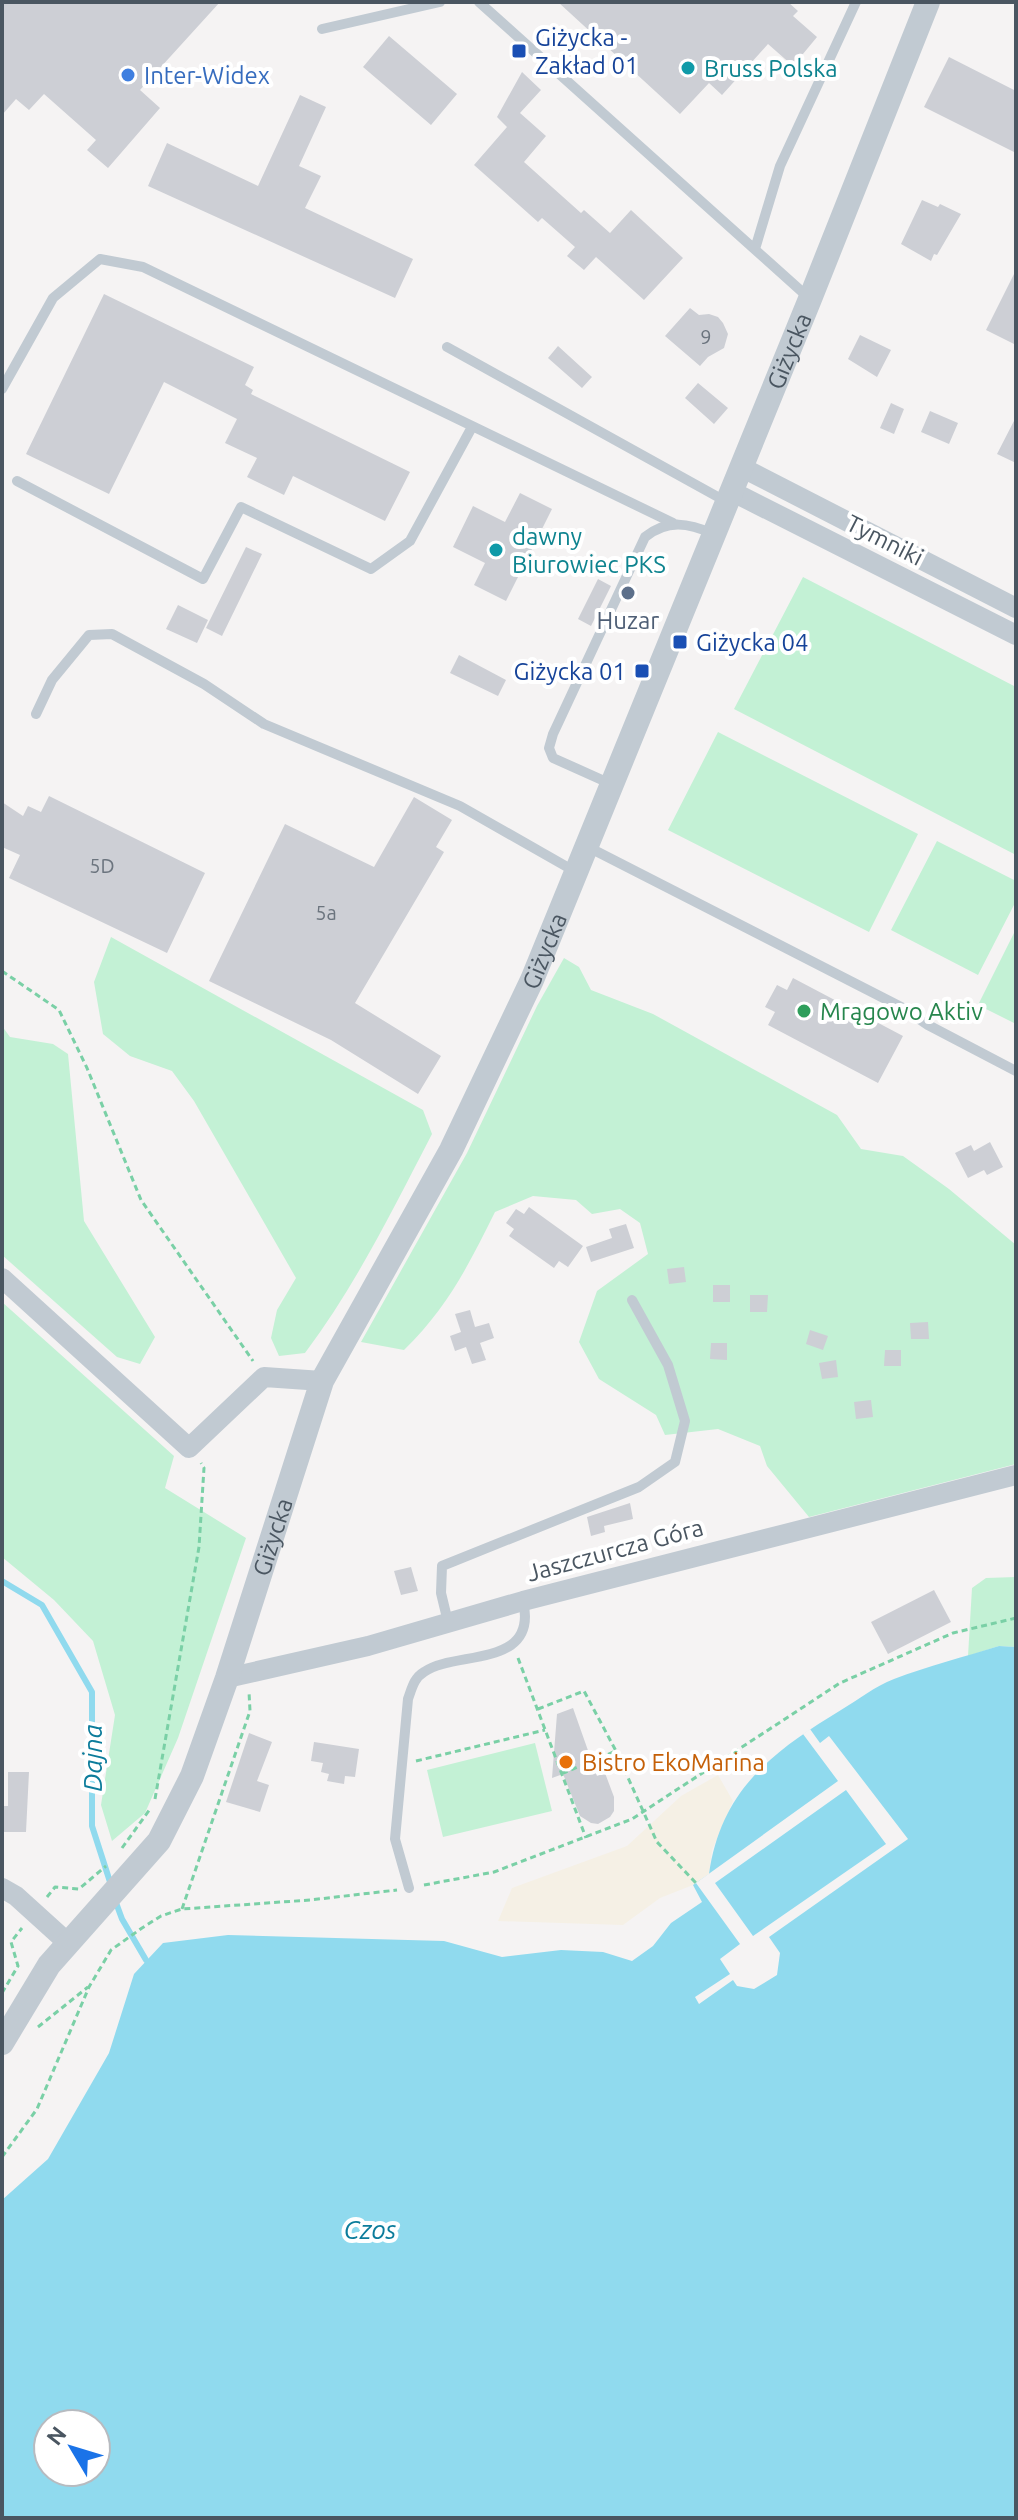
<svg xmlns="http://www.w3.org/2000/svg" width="1018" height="2520" viewBox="0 0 1018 2520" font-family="Ubuntu,sans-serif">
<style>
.green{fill:#c3f1d5}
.sand{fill:#f5f0e5}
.water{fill:#90daee;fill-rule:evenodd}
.pier{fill:#f5f3f3;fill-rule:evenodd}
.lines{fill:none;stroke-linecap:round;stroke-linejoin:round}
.stream{stroke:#90daee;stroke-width:6}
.building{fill:#cdcfd5}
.path{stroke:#7ad0a6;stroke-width:3;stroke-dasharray:6 4;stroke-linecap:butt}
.service{stroke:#c1cad2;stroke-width:10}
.minor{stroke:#c1cad2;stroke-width:20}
.tertiary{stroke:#c1cad2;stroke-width:24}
.transit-dot{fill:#1a4fb4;stroke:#fff;stroke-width:3}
.culture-dot{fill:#0f9aa8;stroke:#fff;stroke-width:3}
.shop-dot{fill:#3f7fe0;stroke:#fff;stroke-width:3}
.service-dot{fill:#5c6f8a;stroke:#fff;stroke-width:3}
.leisure-dot{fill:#2e9e5b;stroke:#fff;stroke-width:3}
.food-dot{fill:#e8710a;stroke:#fff;stroke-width:3}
.labels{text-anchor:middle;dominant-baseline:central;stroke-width:8;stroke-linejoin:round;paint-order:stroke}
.number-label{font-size:20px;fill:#6b747e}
.transit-label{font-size:24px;fill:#164399;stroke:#fff;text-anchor:start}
.culture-label{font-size:24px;fill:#0d838f;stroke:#fff;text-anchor:start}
.shop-label{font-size:24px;fill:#366cbe;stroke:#fff;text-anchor:start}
.street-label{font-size:24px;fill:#4a5661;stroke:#fff}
.service-label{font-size:24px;fill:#4e5e75;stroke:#fff}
.leisure-label{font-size:24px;fill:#27864d;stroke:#fff;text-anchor:start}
.food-label{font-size:24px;fill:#c56008;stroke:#fff;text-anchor:start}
.water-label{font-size:26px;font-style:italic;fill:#0c7c9b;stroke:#fff}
</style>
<rect width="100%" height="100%" fill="#f5f3f3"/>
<path class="green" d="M803 577 1016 687V855L734 709Z
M718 732 918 834 869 932 668 830Z
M937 841 1016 881V901L978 975 891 930Z
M1016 929V1024L978 1005Z
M111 937 423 1110 432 1134C393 1209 356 1285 305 1353L279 1356 271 1338 277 1310 296 1278 194 1101 172 1071 130 1056 103 1034 94 982Z
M564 958 579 967 591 990 653 1014 837 1115 861 1149 903 1156 949 1189 1016 1245V1464L809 1517 767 1466 760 1446 718 1429 665 1435 656 1415 599 1379 579 1342 597 1291 648 1254 640 1223 620 1209 592 1214 576 1200 533 1196 495 1212C468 1266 448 1307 404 1350L361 1342 467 1153 537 1006Z
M2 1026 10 1037 53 1044 68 1054 84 1221 155 1337 140 1364 117 1357 2 1255Z
M2 1302 174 1456 165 1488 246 1538 178 1738 145 1813 112 1841 101 1805 115 1715 93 1641 54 1600 2 1557Z
M1016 1577V1647L999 1646 968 1656 972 1588 986 1578Z
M535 1743 552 1811 443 1837 427 1770Z"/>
<path class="sand" d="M718 1775 733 1801 712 1850 709 1874 693 1885 660 1898 623 1925 498 1921 512 1888 627 1846 681 1796Z"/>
<path class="water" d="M999 1646 1016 1647V2518H2V2200L48 2159 109 2053 134 1974 163 1943 228 1935 444 1941 502 1957 561 1950 603 1952 632 1961 653 1946 671 1923 702 1902 693 1885 709 1874C721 1790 772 1752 841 1710 858 1700 875 1686 894 1679 928 1666 964 1657 999 1646ZM48 2424H96V2472H48Z"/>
<path class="pier" d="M810 1729 820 1743 829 1736 908 1839 769 1937 780 1953 777 1975 754 1989 737 1986 733 1980 699 2004 695 1997 730 1974 720 1959 740 1944 696 1883 838 1781 803 1734ZM846 1790 886 1844 753 1936 715 1883Z"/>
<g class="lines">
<path class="stream" d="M2 1581 42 1605 92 1692V1826L111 1885
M115 1900 122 1919 146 1960"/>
</g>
<path class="building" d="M2 2H220L140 90 160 108 108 168 87 150 96 140 44 94 29 110 16 99 2 115Z
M558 2H788L798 11 793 16 817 37 793 66 768 44 722 95 709 83 680 114Z
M389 36 457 94 431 125 363 67Z
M949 57 1016 91V153L924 107Z
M522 72 541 90 520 113 546 136 524 162 581 213 584 210 610 233 631 210 683 258 644 300 596 257 584 270 567 256 575 247 542 218 538 222 474 165 507 127 497 117Z
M300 95 326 107 299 166 321 176 305 208 413 259 395 298 148 186 167 143 258 186Z
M922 200 938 207 940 204 961 214 937 255 934 254 931 261 901 244Z
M1016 270V345L986 330Z
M104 294 254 367 245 385 253 390 251 394 410 472 385 521 293 476 284 495 247 477 257 458 225 443 237 419 164 382 109 494 26 454Z
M690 308 699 315 709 314 718 317 723 323 728 334 724 348 708 357 700 366 665 336Z
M860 335 891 350 877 377 848 359Z
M558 346 592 377 582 388 548 358Z
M698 383 728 408 714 424 685 398Z
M891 403 904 409 894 434 880 428Z
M930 411 958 423 949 444 921 432Z
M1016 417V463L997 454Z
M520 493 552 509 506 601 474 585 485 563 453 547 473 506 505 522Z
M246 547 262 554 222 636 206 628Z
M598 579 611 586 591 626 578 619Z
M178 605 208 620 197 643 166 629Z
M459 655 506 680 498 696 450 673Z
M49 796 205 873 167 953 9 878 20 855 2 847V802L23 816 28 806 41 812Z
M414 797 452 820 436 847 444 852 355 1003 441 1056 418 1094 331 1040 209 981 285 824 374 867Z
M793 978 903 1036 878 1083 768 1025 775 1012 765 1007 777 985 787 990Z
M990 1142 1003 1167 987 1175 984 1170 968 1178 955 1153 971 1145 974 1151Z
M529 1207 583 1246 568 1267 559 1261 554 1268 509 1236 514 1229 506 1223 516 1209 524 1214Z
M626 1224 634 1248 591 1262 586 1247 612 1238 609 1229Z
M684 1267 686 1282 669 1284 667 1269Z
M713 1285H730V1302H713Z
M750 1295H768L767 1312H750Z
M470 1310 475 1327 489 1323 494 1338 480 1343 486 1360 472 1364 466 1347 455 1351 450 1336 461 1332 455 1314Z
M928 1322 929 1339H911L910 1323Z
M810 1330 828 1336 823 1350 806 1344Z
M711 1343H727V1360L710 1359Z
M885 1350H901V1366H884Z
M836 1360 838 1377 822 1379 819 1363Z
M871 1400 873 1417 856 1419 854 1402Z
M630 1503 633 1519 604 1526 605 1532 591 1536 587 1517Z
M411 1567 418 1591 401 1595 394 1571Z
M934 1590 951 1622 888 1654 871 1622Z
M573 1708 597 1776 605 1773 614 1797V1811L610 1817 598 1824 591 1823 580 1816 563 1774 552 1778 557 1714Z
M249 1733 272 1742 257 1781 269 1785 260 1812 226 1802Z
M314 1742 359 1749 355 1777 345 1776 344 1784 327 1781 329 1774 321 1772 323 1763 311 1761Z
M8 1772H29L26 1832H3L2 1806H8Z"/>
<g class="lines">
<path class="path" d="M2 971 59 1010 87 1068 141 1200 253 1361
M518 1658 586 1838
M538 1709 584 1691 616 1751 561 1774
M616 1751 657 1842 696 1883
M416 1761 545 1730
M155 1799 199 1547 204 1468 201 1463
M122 1848 150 1809
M424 1885 494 1872 632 1819 840 1683 953 1633 1016 1618
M47 1897 55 1887 79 1889 106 1866
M182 1909 250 1711 249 1692
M2 1993 18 1966 11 1942 22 1928
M38 2027 88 1987
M2 2157 37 2109 89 1987 111 1950 142 1928 161 1916 182 1909 310 1900 397 1890"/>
<path class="service" d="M479 2 809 298
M322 29 440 2
M755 249 780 166 856 2
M447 347 727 502
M2 389 53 298 100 259 143 267 673 523
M17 481 203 579 241 507 371 569 410 541 472 427
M36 714 52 680 89 635 112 634 204 684 264 724 460 806 576 872
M611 784 553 758 549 748 553 734 645 537C668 519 688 523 714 534
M588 847 903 1008 928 1025 1016 1071
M448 1622 441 1593 442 1566 639 1487 675 1462 685 1421 668 1365 632 1300
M409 1888 395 1839 408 1699C412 1688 414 1678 424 1672 455 1650 539 1669 523 1601"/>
<path class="minor" d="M741 467 1016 608
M731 491 1016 635
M2 1278 189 1448 264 1377 322 1381
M227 1678 368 1646 523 1601 1016 1475
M2 1888 16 1896 69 1944"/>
<path class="tertiary" id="s1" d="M2 2043 49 1965 159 1841 192 1776 227 1678 322 1381 451 1150 532 980 810 299 928 2"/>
</g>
<g class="transit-dot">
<rect x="511" y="43" width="16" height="16" rx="4"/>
<rect x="672" y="634" width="16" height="16" rx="4"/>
<rect x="634" y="663" width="16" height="16" rx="4"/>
</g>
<g class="culture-dot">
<circle cx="688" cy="68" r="8"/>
<circle cx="496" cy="550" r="8"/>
</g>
<circle class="shop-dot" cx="128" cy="75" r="8"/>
<circle class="service-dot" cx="628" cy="593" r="8"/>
<circle class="leisure-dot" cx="804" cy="1011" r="8"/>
<circle class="food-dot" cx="566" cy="1762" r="8"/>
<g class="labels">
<g class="number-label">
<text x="706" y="336">9</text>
<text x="102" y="865">5D</text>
<text x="326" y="912">5a</text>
</g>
<g class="transit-label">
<text x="535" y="37">Giżycka -<tspan x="535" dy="28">Zakład 01</tspan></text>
<text x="696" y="642">Giżycka 04</text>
<text x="626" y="671" text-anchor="end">Giżycka 01</text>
</g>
<g class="culture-label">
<text x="704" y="68">Bruss Polska</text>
<text x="512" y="536">dawny<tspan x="512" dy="28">Biurowiec PKS</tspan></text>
</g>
<g class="shop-label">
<text x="144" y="75">Inter-Widex</text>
</g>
<g class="street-label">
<text stroke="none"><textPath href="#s1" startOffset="1878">Giżycka</textPath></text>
<text transform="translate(885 540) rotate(27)">Tymniki</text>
<text stroke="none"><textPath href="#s1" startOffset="1230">Giżycka</textPath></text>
<text stroke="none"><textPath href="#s1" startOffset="582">Giżycka</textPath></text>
<text transform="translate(615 1550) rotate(-15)">Jaszczurcza Góra</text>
</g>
<g class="service-label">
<text x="628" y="620">Huzar</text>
</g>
<g class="leisure-label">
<text x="820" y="1011">Mrągowo Aktiv</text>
</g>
<g class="food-label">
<text x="582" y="1762">Bistro EkoMarina</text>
</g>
<g class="water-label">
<text transform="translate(92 1758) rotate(-90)">Dajna</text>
<text x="370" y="2229">Czos</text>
</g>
</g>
<rect width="1018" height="2520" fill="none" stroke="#4a5661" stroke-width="8"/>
<g transform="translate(72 2448) rotate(308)"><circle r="38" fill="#ffffff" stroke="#b7bbc0" stroke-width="2"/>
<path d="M0-6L14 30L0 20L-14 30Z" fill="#1a73e8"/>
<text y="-12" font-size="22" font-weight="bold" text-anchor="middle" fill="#4a5661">N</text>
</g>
</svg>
